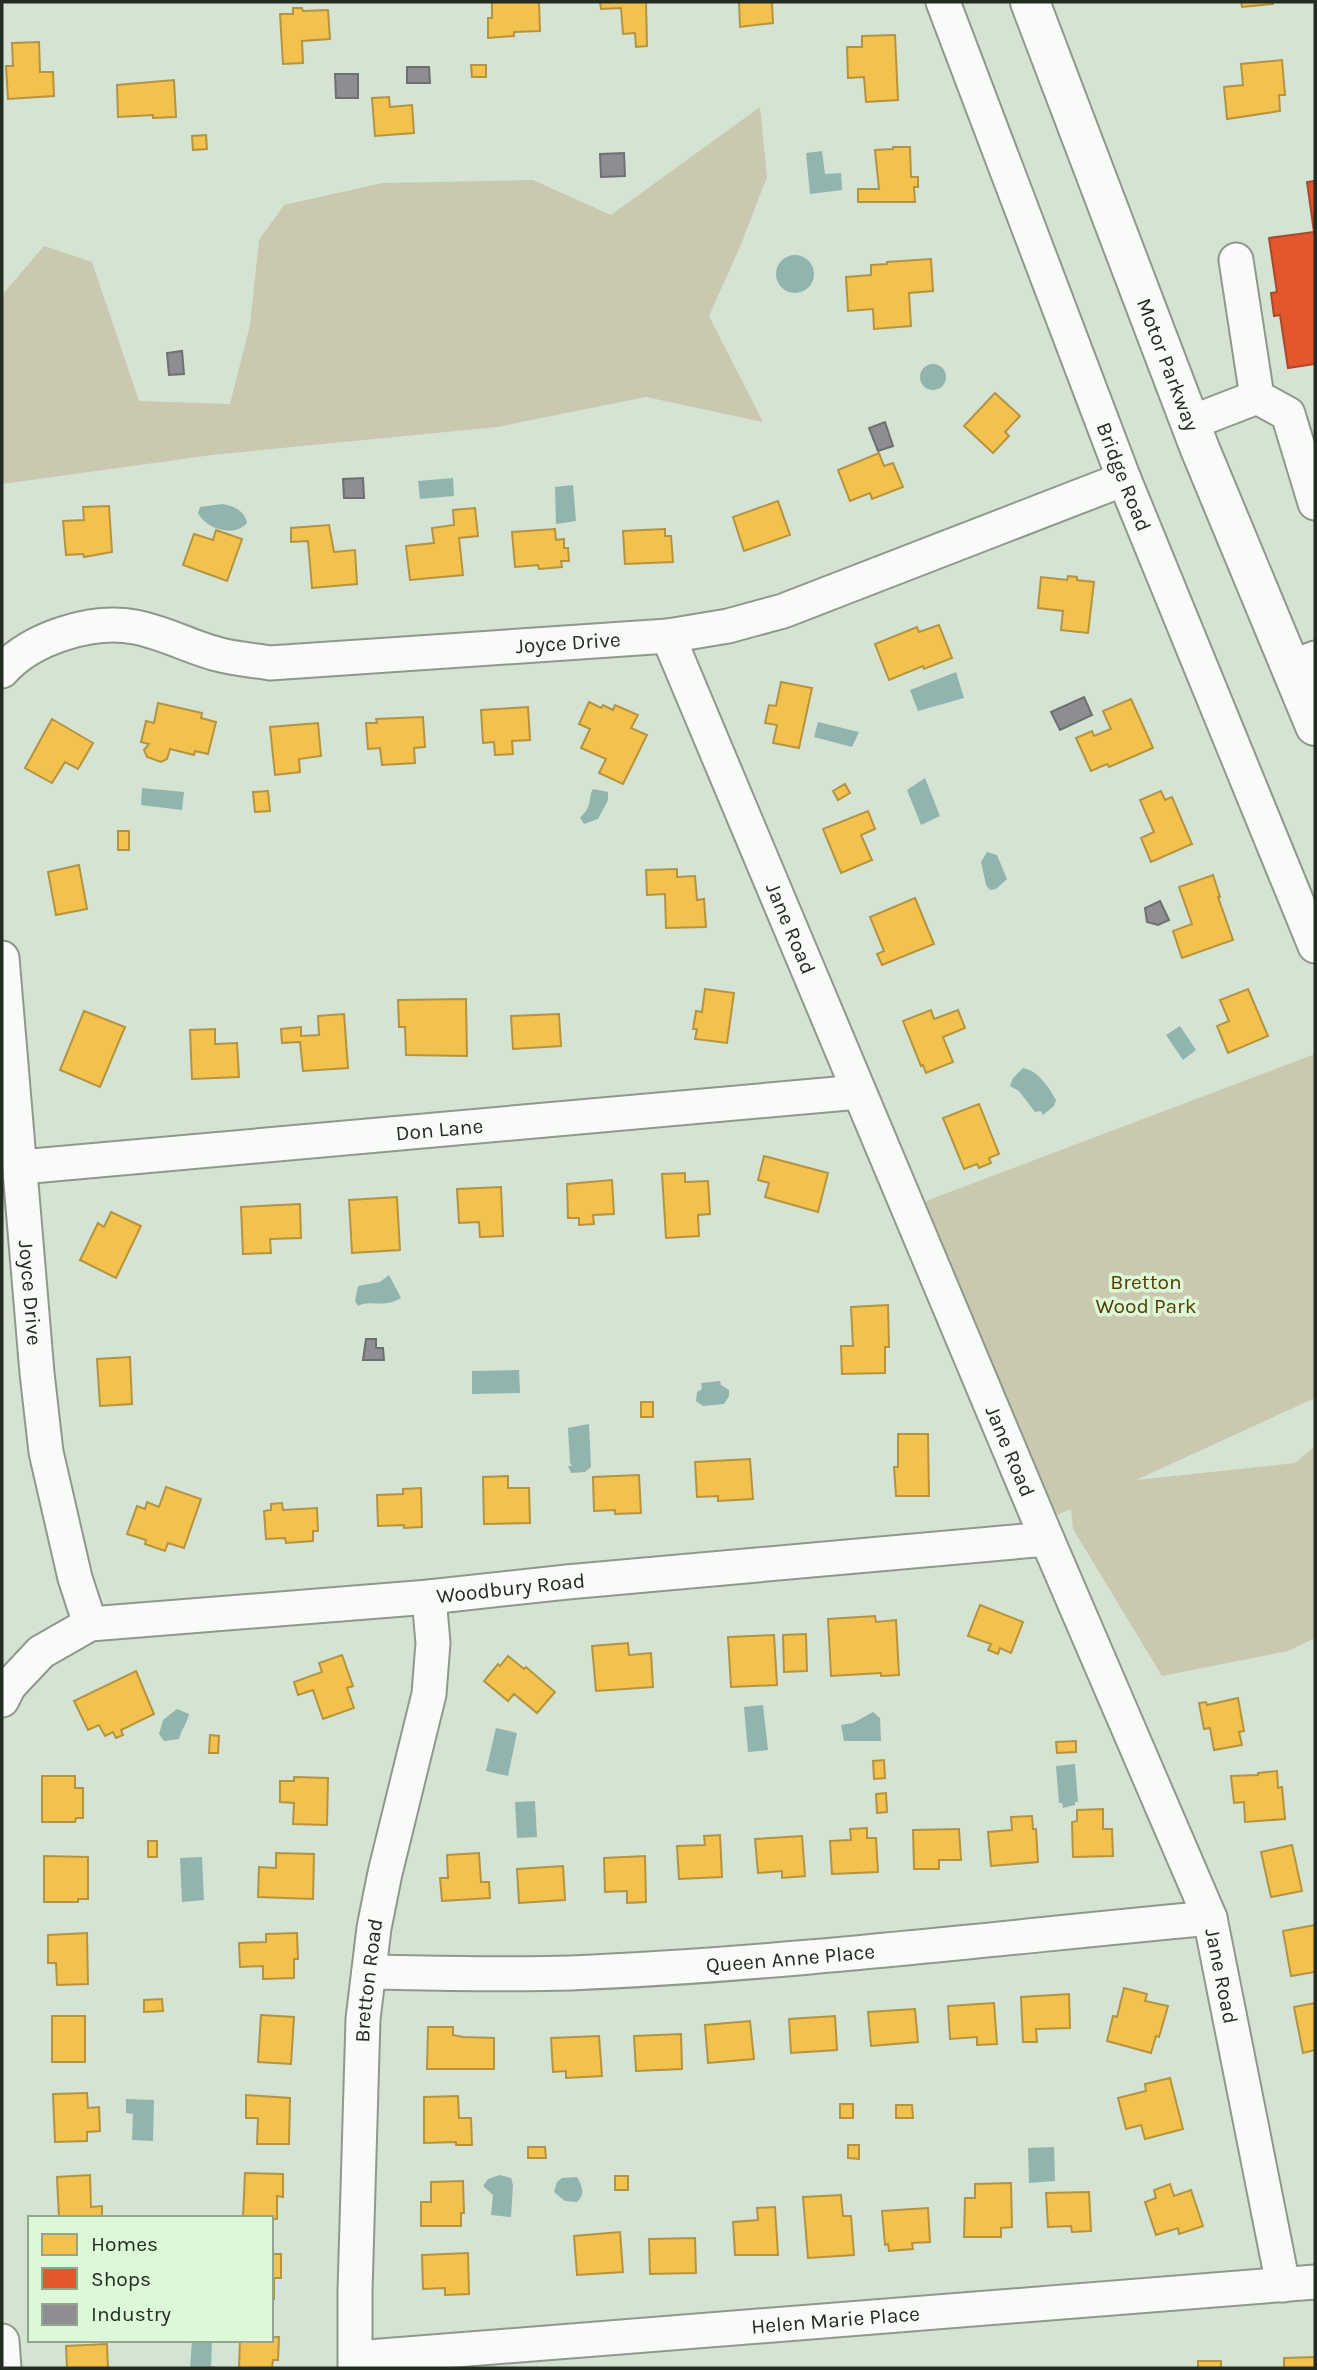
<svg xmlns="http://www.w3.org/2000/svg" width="1317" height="2370" viewBox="0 0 1317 2370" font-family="Karla,sans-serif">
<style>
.green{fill:#cac9b0}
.water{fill:#92b4af}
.homes{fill:#f2c14e;stroke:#b49440;stroke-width:2}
.shops{fill:#e4572e;stroke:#aa4a2a;stroke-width:2}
.industry{fill:#8d8d92;stroke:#6d7070;stroke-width:2}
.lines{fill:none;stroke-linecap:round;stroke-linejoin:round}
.minor-casing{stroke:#8e998c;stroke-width:37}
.major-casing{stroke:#8e998c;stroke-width:42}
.minor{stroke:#f9fbf8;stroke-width:33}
.major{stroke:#f9fbf8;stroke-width:38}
.labels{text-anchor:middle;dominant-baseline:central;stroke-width:7;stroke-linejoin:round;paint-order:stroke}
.street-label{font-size:21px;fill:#222c20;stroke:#ddf8d9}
.park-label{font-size:21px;fill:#533e00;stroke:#ddf8d9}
</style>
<rect width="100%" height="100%" fill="#d5e3d3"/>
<path class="green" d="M760 107 767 177 740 247 709 316 763 422 646 397 497 427 212 455 2 484V295L44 246 92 262 139 401 230 404 250 325 259 240 284 205 382 183 533 180 611 215Z
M1315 1054V1398L1136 1480 1295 1463 1315 1446V1638L1288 1651 1162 1676 1073 1529 1071 1509 1057 1515 923 1202Z"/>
<path class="water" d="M822 151 825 174 841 173 842 190 810 194 806 153Z
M776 274a19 19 0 1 1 38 0a19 19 0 1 1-38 0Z
M920 377a13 13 0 1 1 26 0a13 13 0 1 1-26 0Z
M453 478 454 496 420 499 418 481Z
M573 485 576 521 556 524 555 487Z
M222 504C233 505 245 511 247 523 234 538 206 529 198 513L200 507Z
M956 672 964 698 918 711 910 690Z
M818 722 859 732 852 747 814 737Z
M925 778 940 816 921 825 907 790Z
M142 788 184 792 182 810 141 805Z
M593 789 608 792V800L598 819 584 824 580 818C583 814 587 811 588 807 591 800 589 796 593 789Z
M987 852 997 855 1007 879 996 889 990 890 986 885 981 862Z
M1180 1026 1196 1050 1183 1060 1166 1035Z
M1023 1068C1039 1071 1049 1088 1056 1100L1054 1106 1043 1115 1041 1111 1035 1112 1019 1091 1010 1086 1013 1078Z
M389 1275 401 1298C383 1309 372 1299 358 1306L355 1301 358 1286 380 1282Z
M519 1370 520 1393 472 1394V1371Z
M720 1381 721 1385 729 1390V1396L724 1404 703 1406 696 1401 697 1392 702 1389 701 1383Z
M589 1424 591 1467 585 1472 571 1473 568 1466H572L570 1463 568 1428Z
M763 1705 768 1750 748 1752 744 1707Z
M177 1709 189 1714C187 1724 181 1730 179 1739L164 1741 159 1734 163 1720Z
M873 1712 880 1718 881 1741H844L841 1725 853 1723Z
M496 1728 517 1733 508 1776 486 1771Z
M1075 1764 1078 1802H1075V1805L1063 1808 1062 1803H1059L1056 1766Z
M535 1801 537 1837 517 1838 515 1802Z
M202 1857 204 1900 182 1902 180 1858Z
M126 2099 154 2100 153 2141 132 2140 133 2114 126 2113Z
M1054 2147 1055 2181 1029 2183 1028 2148Z
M500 2175 511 2178 513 2185 511 2217 491 2215 493 2195 483 2186 488 2179Z
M577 2177C582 2186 586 2194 577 2202L565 2201 554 2192 557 2182 562 2178Z
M192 2340 212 2341 211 2366 225 2368H190Z"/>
<path class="homes" d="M492 2H539L540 31 514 32V36L488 38V18H492Z
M600 2H646L647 46 636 47 635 33 623 34 621 8 601 9Z
M739 2H772L773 23 740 27Z
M1241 2H1273V4L1242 7Z
M293 8H302L303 11 328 10 330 39 302 41 303 63 283 64 280 14H293Z
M895 35 898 100 866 102 864 77 848 78 847 47H862V36Z
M39 42 40 72H53L54 96 8 99 6 66H13L12 43Z
M1282 60 1285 95H1279L1280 111 1227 119 1224 87 1243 85 1241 64Z
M471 65H486V77H472Z
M174 80 176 117 153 118V115L118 117 117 85Z
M389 97 390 107 412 105 414 133 375 136 372 98Z
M206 135 207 149 193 150 192 136Z
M893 147H910L911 177H918V187H914L915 202H858V189H879L875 150 893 149Z
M931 259 933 291 909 293 911 326 874 329 873 309 848 311 846 277 871 275V265L887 264V262Z
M995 393 1020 416 1005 432 1009 436 993 453 964 426Z
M879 453 884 466 893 463 903 487 872 499 870 493 850 501 838 470Z
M778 501 790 535 744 551 733 517Z
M109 506 112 552 84 557 83 554 66 555 63 521 84 520 83 507Z
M475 508 478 536 459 538 463 575 410 580 406 546 434 543 432 528 454 525 453 510Z
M329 525 334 552 355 550 357 584 312 588 308 541 291 542V528Z
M555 529 556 540 564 539V548H568L569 561H561L562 567 539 569 538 565 515 567 512 532Z
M665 529V536H671L673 562 625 564 623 531Z
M216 530 242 539 227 581 183 565 194 534 213 540Z
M1068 576 1077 577V580L1094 582 1088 633 1061 630 1063 611 1038 608 1041 577 1067 580Z
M939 625 952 658 924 669 923 666 889 680 875 644 917 627 919 632Z
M781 682 812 688 799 748 773 743 777 725 765 723 769 705 776 706Z
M1131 699 1153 748 1109 767 1107 764 1091 771 1076 738 1092 731 1094 736 1111 729 1103 711Z
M589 702 601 708 603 705 613 710 615 705 638 715 631 728 647 735 623 784 599 773 606 759 581 748 590 729 579 724Z
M158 703 202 713 201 718 216 722 208 754 195 751 194 755 170 749 167 759 161 762 147 757 144 750 149 744 141 742 146 721 154 723Z
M528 707 530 740 512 741 513 754 495 755 494 742 483 743 481 710Z
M423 717 425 747 414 748 415 763 382 765 380 748 368 749 366 723H377L376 719Z
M52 719 93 743 78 769 65 762 52 783 25 768Z
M318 723 321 756 299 759 300 772 275 775 270 727Z
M845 784 850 793 838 800 833 791Z
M268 791 270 811 255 812 253 792Z
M1161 791 1165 800 1172 797 1192 844 1151 862 1141 838 1154 832 1140 800Z
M868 811 875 829 861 835 872 860 841 873 823 829Z
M118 831H129V850H118Z
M79 865 87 909 56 915 48 872Z
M677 869V877L695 876 697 900 704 899 706 927 666 928 665 894 647 895 646 870Z
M1213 875 1220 897H1218L1233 940 1182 958 1173 931 1192 924 1179 887Z
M915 898 934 944 882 965 877 954 884 951 870 917Z
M705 989 734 993 727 1043 695 1039 697 1029H693L696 1011 702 1012Z
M1248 989 1268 1036 1228 1053 1217 1026 1229 1021 1220 1000Z
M466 999 467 1056 406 1055 405 1027H399L398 1000Z
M931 1010 934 1019 958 1010 965 1028 943 1037 953 1062 926 1073 923 1065 921 1066 903 1021Z
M84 1011 125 1027 100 1087 60 1070Z
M344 1014 348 1068 303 1071 300 1042 282 1043 281 1029 301 1027V1036L319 1035 318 1016Z
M559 1014 561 1046 513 1049 511 1016Z
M215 1029V1044L237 1043 239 1077 192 1079 190 1030Z
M979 1104 999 1154 989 1158 991 1163 979 1168 977 1164 964 1169 943 1118Z
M764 1156 828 1173 818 1212 765 1197 769 1183 758 1180Z
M685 1173V1182L708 1181 710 1214 698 1215 699 1236 666 1238 662 1174Z
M612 1180 614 1214 593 1215 594 1224 579 1225V1218H568L567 1184Z
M501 1187 503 1236 480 1237 479 1222 459 1223 457 1189Z
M397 1197 400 1250 352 1253 349 1200Z
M300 1204 301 1238 270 1239 271 1253 243 1254 241 1207Z
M111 1212 141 1226 116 1278 80 1260 98 1223 104 1227Z
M888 1305 889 1347H885V1373L842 1374 841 1346H853L851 1307Z
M130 1357 132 1404 100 1406 97 1359Z
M641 1402H653V1417H641Z
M898 1434H928L929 1496H896L894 1467H898Z
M750 1459 753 1499 718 1501V1496L697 1497 695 1462Z
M639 1475 641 1513 615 1514V1510L594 1511 593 1477Z
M508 1476V1488H529L530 1523 484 1524 483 1477Z
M166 1487 201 1499 184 1548 168 1543 165 1551 145 1544 146 1540 127 1534 137 1506 145 1509 147 1502 159 1507Z
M421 1488 422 1527 404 1528V1525L378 1526 377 1495 403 1494V1489Z
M282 1503 283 1510 317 1508 318 1531H313V1541L286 1543 285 1538 266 1539 264 1511 271 1510V1504Z
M980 1605 1023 1622 1011 1653 1000 1648 998 1654 988 1650 991 1644 968 1636Z
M875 1616 876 1622 896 1620 899 1675 881 1676V1673L831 1676 828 1619Z
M806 1634 807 1671 784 1672 783 1635Z
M774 1635 777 1685 731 1687 728 1637Z
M628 1643 629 1655 651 1653 653 1687 596 1691 592 1646Z
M342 1655 353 1686 347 1688 354 1708 323 1719 313 1690 298 1695 294 1682 322 1672 319 1663Z
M508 1656 524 1669 526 1667 555 1692 537 1713 514 1694 508 1701 484 1681 498 1664 500 1666Z
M136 1671 154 1714 121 1730 123 1735 116 1738 113 1732 105 1736 99 1725 88 1730 74 1701Z
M1238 1698 1244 1731 1239 1732 1242 1745 1214 1750 1210 1728 1204 1729 1199 1703 1206 1702 1207 1705Z
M210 1735 219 1736 218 1753H209Z
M1076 1741V1752L1057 1753 1056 1742Z
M884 1760 885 1778 874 1779 873 1761Z
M1277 1771 1278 1788 1282 1787 1285 1819 1245 1822 1244 1802 1234 1803 1231 1776 1258 1775V1773Z
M42 1776H75V1788H83V1818H76L75 1822H42Z
M294 1777 328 1778 327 1825 293 1824 294 1803 280 1802V1781H294Z
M886 1793 887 1812 877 1813 876 1794Z
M1103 1809V1829H1112L1113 1856 1073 1857 1072 1822 1077 1821V1810Z
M1032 1816 1033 1829H1036L1038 1862 991 1866 988 1832 1012 1830 1011 1817Z
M867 1828V1838H876L878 1872 832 1874 830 1841 851 1840 850 1829Z
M959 1829 961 1860H939V1869H914L913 1830Z
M720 1835 722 1877 679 1879 677 1846 705 1845 704 1836Z
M802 1836 805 1876 782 1878V1871L758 1873 755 1839Z
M148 1841H157V1857H148Z
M1292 1845 1302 1891 1271 1897 1261 1852Z
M276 1853 314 1854 313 1899 258 1897 259 1867 276 1868Z
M479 1853 481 1882H489L490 1898 442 1901 440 1878H448L447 1855Z
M44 1856 88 1857V1899H78V1902H44Z
M645 1856 646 1902 627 1903V1891L605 1892 604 1858Z
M563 1866 565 1900 519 1903 517 1869Z
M1315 1925V1972L1291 1976 1283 1931Z
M87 1933 88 1984 57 1985 56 1963H48V1935Z
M297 1933 298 1959H294V1978L263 1979V1966L240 1967 239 1943 266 1942V1934Z
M1124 1988 1147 1994 1145 2001 1168 2006 1159 2037 1156 2036 1151 2053 1107 2041 1113 2016 1117 2017Z
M1069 1994 1070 2028 1036 2029 1037 2042H1023L1021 1997Z
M162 1999 163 2011 144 2012V2000Z
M994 2003 997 2044 977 2045V2037L950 2039 948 2006Z
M1315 2003V2050L1303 2053 1294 2007Z
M915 2009 918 2042 871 2046 868 2012Z
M261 2015 294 2017 291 2064 258 2062Z
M52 2016H85V2062H52Z
M835 2016 837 2050 791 2053 789 2019Z
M750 2021 754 2059 708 2063 705 2025Z
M428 2027H453V2035L463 2037 494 2038V2069H427Z
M681 2034 682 2069 636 2071 634 2036Z
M599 2036 602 2076 566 2078V2071L553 2072 551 2038Z
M1170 2078 1183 2129 1145 2139 1141 2125 1126 2129 1118 2098 1146 2091 1145 2084Z
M87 2093 88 2108 99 2107 100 2131 87 2132V2141L55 2142 53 2094Z
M246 2095 290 2098 289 2144H257L258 2118H246Z
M458 2096 459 2118H471L472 2145H456V2142L424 2143V2097Z
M840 2104H853V2118H840Z
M896 2105H912L913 2118H896Z
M848 2145H859V2159L848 2158Z
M528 2147H545L546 2158H528Z
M245 2173 283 2174V2197L277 2196V2219L243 2218Z
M90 2175 91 2207 102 2206V2218H59L57 2177Z
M615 2176H628V2190H615Z
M463 2181 464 2213H461V2226H421V2202H431V2182Z
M1011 2183 1012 2227 1001 2228V2237H964L965 2198H975V2184Z
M1170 2184 1174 2196 1191 2190 1203 2226 1179 2234 1178 2228 1156 2235 1145 2202 1156 2198 1154 2190Z
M1089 2192 1091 2231 1072 2232 1071 2226 1048 2227 1046 2193Z
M841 2195 843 2216H851L854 2255 808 2258 803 2197Z
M775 2207 778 2255H735L733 2222 758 2220 757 2208Z
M928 2208 930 2242 912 2243 913 2249 889 2251 888 2244 885 2245 882 2211Z
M620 2232 623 2272 577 2275 574 2236Z
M695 2238 696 2273 650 2274 649 2239Z
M468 2253 469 2294 445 2295V2288L423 2289 422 2255Z
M271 2254H281V2278H274V2299H271Z
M271 2337H279L278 2360H273L272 2368H239L240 2340H271Z
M107 2344 108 2368H67L66 2346Z
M1315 2357V2368H1284V2358Z
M1198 2361H1221V2368H1198Z"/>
<path class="shops" d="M1315 181V364L1288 368 1280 315 1274 316 1271 293 1277 292 1269 238 1314 232 1307 182Z"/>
<path class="industry" d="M407 67H429L430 83H407Z
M335 74H358V98H336Z
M624 153 625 176 601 177 600 154Z
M182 351 184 374 169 375 167 353Z
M885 422 893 446 878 451 869 428Z
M363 478 364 498H344L343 479Z
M1084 697 1092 715 1060 730 1051 712Z
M1160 901 1169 920 1158 925 1147 922 1145 908Z
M366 1339H376V1348H383L384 1360H363Z"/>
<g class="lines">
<g class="minor-casing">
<g id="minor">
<path id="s1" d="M943 2 1124 479 1315 946"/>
<path d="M1236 260 1257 397"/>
<path d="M1257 397 1288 414 1315 503"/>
<path d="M1190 423 1257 397"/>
<path id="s2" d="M668 636 1047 1539 1210 1918 1283 2285"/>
<path d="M1292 667 1315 658"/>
<path id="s3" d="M2 671C31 638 92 619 135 627 163 632 190 647 217 654 234 659 253 660 270 663L668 636 728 626 783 611 1124 479"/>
<path id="s4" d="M2 958 37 1373 46 1452 75 1578 90 1624"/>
<path id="s5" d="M21 1167 859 1092"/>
<path id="s6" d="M2 1700 9 1686 41 1652 90 1624 429 1597 567 1582 1047 1539"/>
<path id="s7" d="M369 1972C437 1973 504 1975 571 1973 784 1964 997 1938 1210 1918"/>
<path d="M2 2341 4 2368"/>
<path id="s8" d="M356 2358 1315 2282"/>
<path id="s9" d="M355 2368V2291L363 2019 374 1928 385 1873 429 1694 433 1643 429 1597"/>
</g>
</g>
<g class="major-casing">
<g id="major">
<path id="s10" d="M1030 2 1200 449 1315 726"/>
</g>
</g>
<use href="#minor" class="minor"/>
<use href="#major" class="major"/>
</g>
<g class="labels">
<g class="street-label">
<text stroke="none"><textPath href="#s10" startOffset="388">Motor Parkway</textPath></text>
<text stroke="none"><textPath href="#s1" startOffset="508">Bridge Road</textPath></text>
<text stroke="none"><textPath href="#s3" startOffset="584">Joyce Drive</textPath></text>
<text stroke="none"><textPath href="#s2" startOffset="317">Jane Road</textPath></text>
<text stroke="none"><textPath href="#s5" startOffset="420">Don Lane</textPath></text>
<text stroke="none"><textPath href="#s4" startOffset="336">Joyce Drive</textPath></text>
<text stroke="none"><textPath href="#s2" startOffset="884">Jane Road</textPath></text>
<text stroke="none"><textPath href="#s6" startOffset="541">Woodbury Road</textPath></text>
<text stroke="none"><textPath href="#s7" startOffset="422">Queen Anne Place</textPath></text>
<text stroke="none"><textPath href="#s2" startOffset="1451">Jane Road</textPath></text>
<text stroke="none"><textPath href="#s9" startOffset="388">Bretton Road</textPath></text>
<text stroke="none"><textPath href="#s8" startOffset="481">Helen Marie Place</textPath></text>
</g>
<g class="park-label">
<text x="1146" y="1282">Bretton<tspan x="1146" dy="24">Wood Park</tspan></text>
</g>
</g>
<rect width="1317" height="2370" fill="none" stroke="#222c20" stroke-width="7"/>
<rect x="28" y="2216" width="245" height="126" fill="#ddf8d9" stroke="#92a68f" stroke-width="2"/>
<rect x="42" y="2234" width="35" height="21" fill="#f2c14e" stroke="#92a68f" stroke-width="2"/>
<text x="91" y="2251" font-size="21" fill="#222c20">Homes</text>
<rect x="42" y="2268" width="35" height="21" fill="#e4572e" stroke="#92a68f" stroke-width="2"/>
<text x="91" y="2286" font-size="21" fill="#222c20">Shops</text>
<rect x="42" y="2304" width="35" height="21" fill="#8d8d92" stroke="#92a68f" stroke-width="2"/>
<text x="91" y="2321" font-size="21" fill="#222c20">Industry</text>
</svg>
